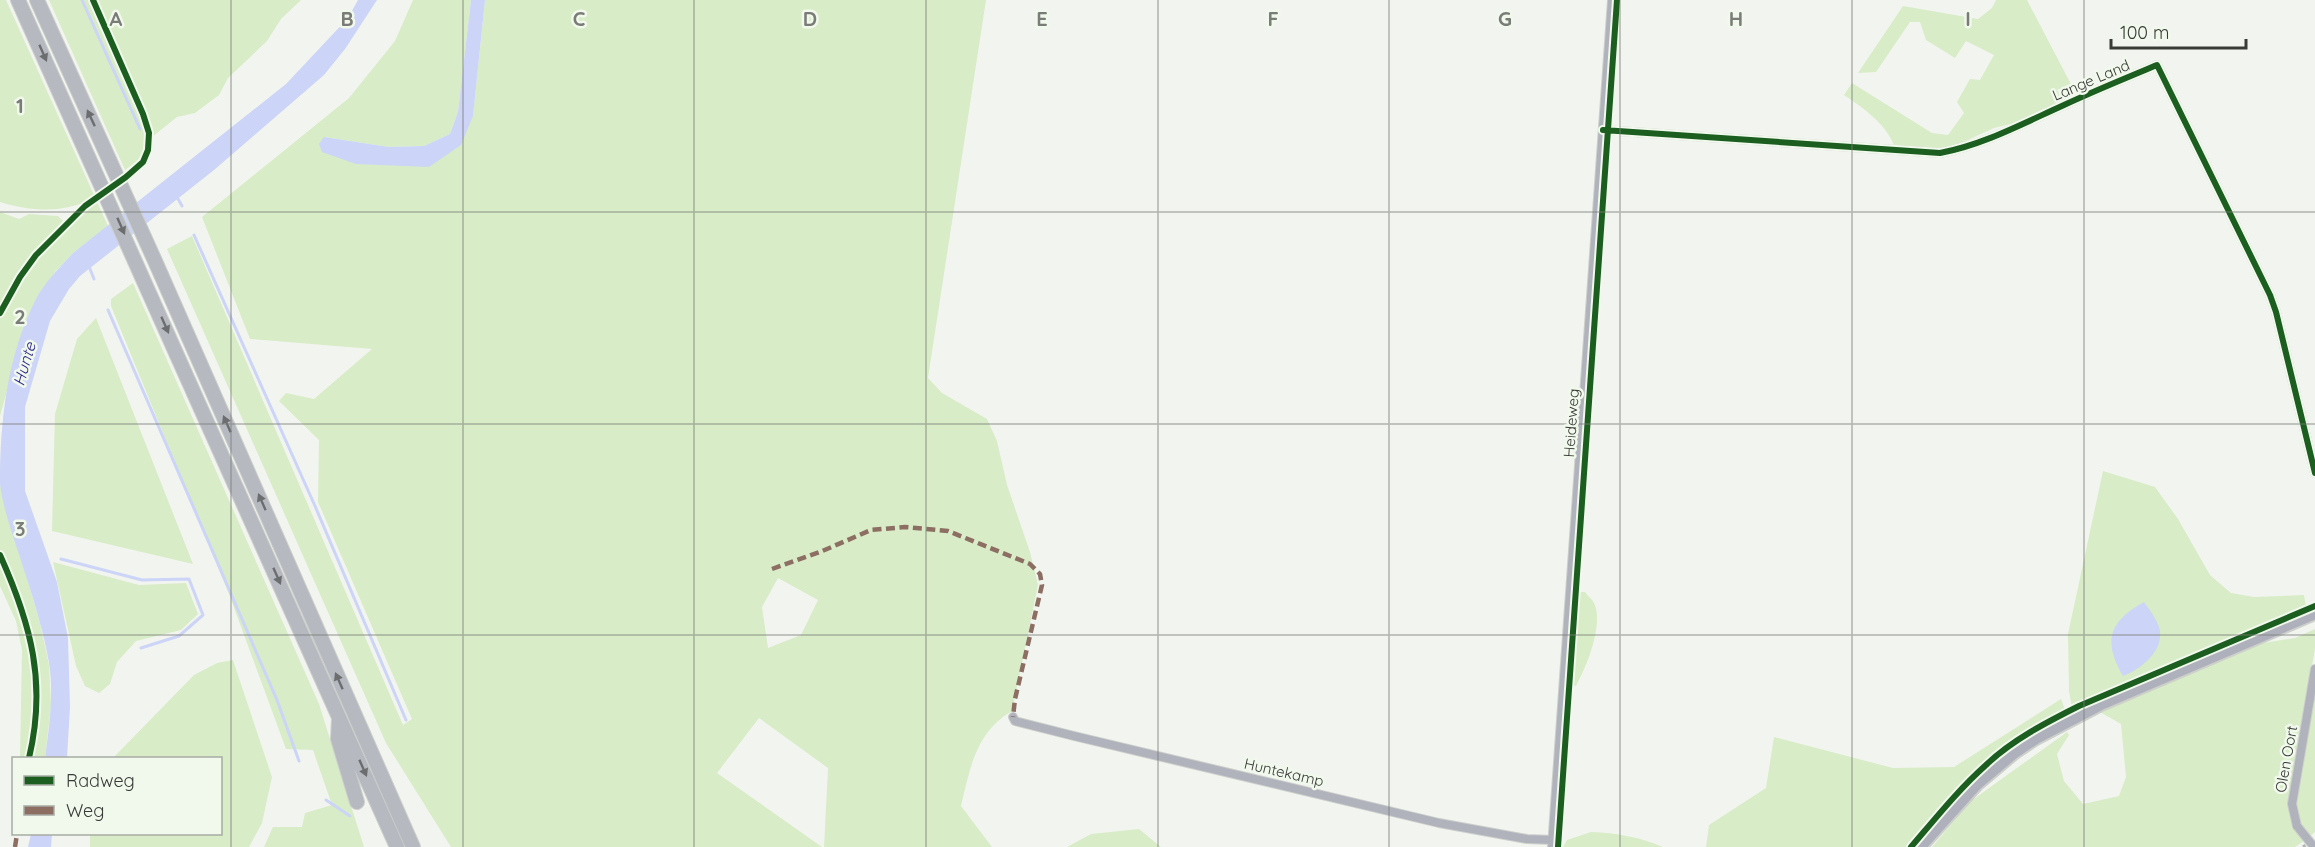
<svg xmlns="http://www.w3.org/2000/svg" width="2315" height="847" viewBox="0 0 2315 847" font-family="Quicksand,sans-serif">
<style>
.green{fill:#d8ecc7;fill-rule:evenodd}
.water{fill:#ccd4f7}
.lines{fill:none;stroke-linecap:round;stroke-linejoin:round}
.stream{stroke:#ccd4f7;stroke-width:3}
.street-casing{stroke:#cdcfcb;stroke-width:10}
.secondary-casing{stroke:#cdcfcb;stroke-width:14}
.highway-casing{stroke:#cdcfcb;stroke-width:16}
.street{stroke:#b0b2bc;stroke-width:8}
.secondary{stroke:#aeb1bb;stroke-width:10}
.highway{stroke:#b6b9c0;stroke-width:14}
.rail{stroke:#b1b4b6;stroke-width:3;stroke-dasharray:3 6;stroke-linecap:butt}
.street-bridge-casing{stroke:#cdcfcb;stroke-width:10;stroke-linecap:butt}
.street-bridge{stroke:#b0b2bc;stroke-width:8}
.quiet{stroke:#8d6e63;stroke-width:4.5;stroke-dasharray:9 4.5;stroke-linecap:butt}
.cycleway-casing{stroke:#f1f8ec;stroke-width:10}
.cycleway{stroke:#1b5e20;stroke-width:6}
.oneway{fill:#6b6d6e}
.grid{fill:none;stroke:#7a7c77;stroke-width:1.5;stroke-opacity:0.55}
.labels{text-anchor:middle;dominant-baseline:central;stroke-width:5;stroke-linejoin:round;paint-order:stroke}
.street-label{font-size:15px;fill:#393b37;stroke:#f1f8ec}
.water-label{font-size:16px;font-style:italic;fill:#2c288a;stroke:#f1f8ec}
.grid-label{font-size:20px;text-anchor:middle;font-weight:bold;fill:#7a7c77;stroke:#f1f8ec;stroke-width:5;stroke-linejoin:round;paint-order:stroke}
</style>
<rect width="100%" height="100%" fill="#f2f5ef"/>
<path class="green" d="M0 0H6L94 195 93 199C62 213 33 212 0 202Z
M49 0H91L141 114C150 143 151 153 125 170Z
M98 0H301L281 19 267 41 228 78 219 95 195 113 177 117 152 137 153 129 147 112Z
M413 0H471L458 112 450 134 424 146 389 147 324 137 429 167 473 116 485 0H986L928 378 942 393 987 419 997 441 1007 485 1030 552 1038 585 1012 711C976 732 970 768 961 806L992 847H824L828 768 759 718 717 773 822 847H451L386 743 167 249 192 236 403 725 412 719 318 502 319 440 279 401 286 393 314 399 372 349 250 339 202 217 349 98 395 41ZM778 578 818 600 801 635 768 648 762 607Z
M1996 0H2027L2074 90 2057 89 2062 99 2026 120 1994 128 1944 151 1895 147C1885 123 1866 110 1844 95L1852 83 1932 133 1948 135 1964 113 1957 102 1970 79 1980 80 1994 55 1966 41 1955 58 1926 40 1920 22H1910L1876 72 1858 73 1903 6 1978 19 1992 8Z
M97 202 108 226 73 253 56 271 37 298 27 319 0 416V317L22 278 38 256Z
M0 212 19 219 29 214 58 216 65 223 35 254 19 276 0 308Z
M133 283 319 704 364 847H264L273 827H302L305 813 332 805 313 750 286 749 229 594 111 306V299Z
M96 318 193 564 52 531 55 414 77 339Z
M0 470V484L40 623 49 665 51 705 45 758H31L39 708V674L37 655 29 628 0 550Z
M2103 471 2155 487 2178 519 2210 575 2231 593 2254 597 2304 595 2306 607 2072 707 2069 691 2068 634Z
M0 560C30 627 45 686 27 758H20L22 650 16 621 0 586Z
M53 562 139 585 186 583 198 614 181 630 136 641 117 662 110 684 99 693 85 686 76 666Z
M1579 592H1585C1587 595 1592 599 1594 603 1604 624 1587 666 1576 686L1572 685Z
M2315 629V649L2288 804 2294 826 2304 841 2295 847H1932L1971 801 2067 732 2069 735 2057 754 2064 781 2083 804 2119 796 2126 777 2121 724 2100 712 2257 644 2295 638Z
M233 660 272 777 262 823 249 847H90V834H220V758H113L194 675 217 663Z
M2315 689V832L2310 836 2300 825 2295 804Z
M2061 699 2065 710C2038 725 2010 741 1986 760 1956 785 1932 818 1907 847H1706L1709 825 1766 788 1774 737 1893 768 1954 767Z
M1139 829 1161 847H1067L1091 834Z
M1591 832C1617 833 1639 837 1663 847H1563L1567 840Z"/>
<path class="water" d="M358 0H377L345 49 324 75 214 170 80 276 69 289 50 321 25 407V491L57 582 68 638 70 707 67 758H45C49 728 54 695 49 663 44 634 35 604 26 576 17 546 4 515 0 484 0 420 7 356 36 299 45 282 60 267 73 253L286 84 348 18Z
M471 0H485L473 116 461 145 429 167 356 164 322 152 319 144 324 137 389 147 424 146 450 134 458 112Z
M2144 602C2149 609 2156 618 2159 627 2166 650 2141 669 2123 676 2102 640 2110 621 2144 602Z
M31 834H52L51 847H28Z"/>
<g class="lines">
<path class="stream" d="M82 0 140 129
M177 197 182 206
M194 235 315 506 406 720
M88 264 94 279
M108 310 277 700 299 761
M61 559 142 580 189 579 203 615 179 636 141 648
M326 800 350 816"/>
<g class="street-casing">
<path id="street" d="M1603 130 1940 153C1983 145 2024 123 2064 105 2094 91 2126 78 2157 65L2270 295 2276 312 2315 473
M1013 717 1015 721 1074 736 1439 823 1527 839 1553 840
M2297 826 2292 804 2315 669
M1552 847 1612 0"/>
</g>
<g class="secondary-casing">
<path id="secondary" d="M1921 847 1977 785 2015 753 2036 739 2101 705 2315 614"/>
</g>
<g class="highway-casing">
<path id="highway" d="M18 0 397 847
M37 0 155 261 413 847
M339 719 338 739 357 802"/>
</g>
<use href="#street" class="street"/>
<use href="#secondary" class="secondary"/>
<use href="#highway" class="highway"/>
<path class="rail" d="M2303 847 2315 838"/>
<g class="street-bridge-casing">
<path id="street-bridge" d="M2297 826 2314 847"/>
</g>
<use href="#street-bridge" class="street-bridge"/>
<path class="quiet" d="M772 569 820 552 871 530 905 527 948 531 1030 564 1040 574 1042 585 1015 699 1013 717
M15 847 17 834"/>
<g class="cycleway-casing">
<path id="cycleway" d="M1603 130 1940 153C1983 145 2024 123 2064 105 2094 91 2126 78 2157 65L2270 295 2276 312 2315 473
M0 313 20 277 36 255 85 206 126 177 143 162 148 150 149 133 143 114 93 0
M0 555C31 624 47 683 29 758
M1558 847 1617 0
M1911 847C1935 819 1958 790 1986 765 2012 740 2047 722 2079 706L2315 606"/>
</g>
<use href="#cycleway" class="cycleway"/>
</g>
<defs><path id="oneway-solid" d="M-6-.8H1V-3.2L6.5 0L1 3.2V.8H-6Z" transform="scale(1.5)"/></defs>
<g class="oneway">
<use href="#oneway-solid" transform="translate(43 53) rotate(66)"/>
<use href="#oneway-solid" transform="translate(91 118) rotate(-115)"/>
<use href="#oneway-solid" transform="translate(121 226) rotate(66)"/>
<use href="#oneway-solid" transform="translate(165 325) rotate(66)"/>
<use href="#oneway-solid" transform="translate(227 424) rotate(-114)"/>
<use href="#oneway-solid" transform="translate(262 502) rotate(-114)"/>
<use href="#oneway-solid" transform="translate(277 576) rotate(66)"/>
<use href="#oneway-solid" transform="translate(339 681) rotate(-114)"/>
<use href="#oneway-solid" transform="translate(363 768) rotate(66)"/>
</g>
<path class="grid" d="M231 0V847M463 0V847M694 0V847M926 0V847M1158 0V847M1389 0V847M1620 0V847M1852 0V847M2084 0V847M0 212H2315M0 424H2315M0 635H2315"/>
<g class="labels">
<g class="street-label">
<text transform="translate(2091 80) rotate(-23)">Lange Land</text>
<text transform="translate(1571 423) rotate(-86)">Heideweg</text>
<text transform="translate(2286 759) rotate(-80)">Olen Oort</text>
<text transform="translate(1284 772) rotate(13)">Huntekamp</text>
</g>
<g class="water-label">
<text transform="translate(24 364) rotate(-74)">Hunte</text>
</g>
</g>
<g class="grid-label">
<text x="116" y="26">A</text>
<text x="347" y="26">B</text>
<text x="579" y="26">C</text>
<text x="810" y="26">D</text>
<text x="1042" y="26">E</text>
<text x="1273" y="26">F</text>
<text x="1505" y="26">G</text>
<text x="1736" y="26">H</text>
<text x="1968" y="26">I</text>
<text x="20" y="113">1</text>
<text x="20" y="324">2</text>
<text x="20" y="536">3</text>
</g>
<rect x="12" y="757" width="210" height="78" fill="#f1f8ec" stroke="#a7aca4" stroke-width="1.5"/>
<rect x="24" y="776" width="30" height="9" fill="#1b5e20" stroke="#a7aca4" stroke-width="1.5"/>
<text x="66" y="787" font-size="18" fill="#393b37">Radweg</text>
<rect x="24" y="806" width="30" height="9" fill="#8d6e63" stroke="#a7aca4" stroke-width="1.5"/>
<text x="66" y="817" font-size="18" fill="#393b37">Weg</text>
<path d="M2111 39v9h135v-9" fill="none" stroke="#393b37" stroke-width="3"/>
<text x="2120" y="39" font-size="18" fill="#393b37" stroke="#f1f8ec" stroke-width="4.5" paint-order="stroke">100 m</text>
</svg>
